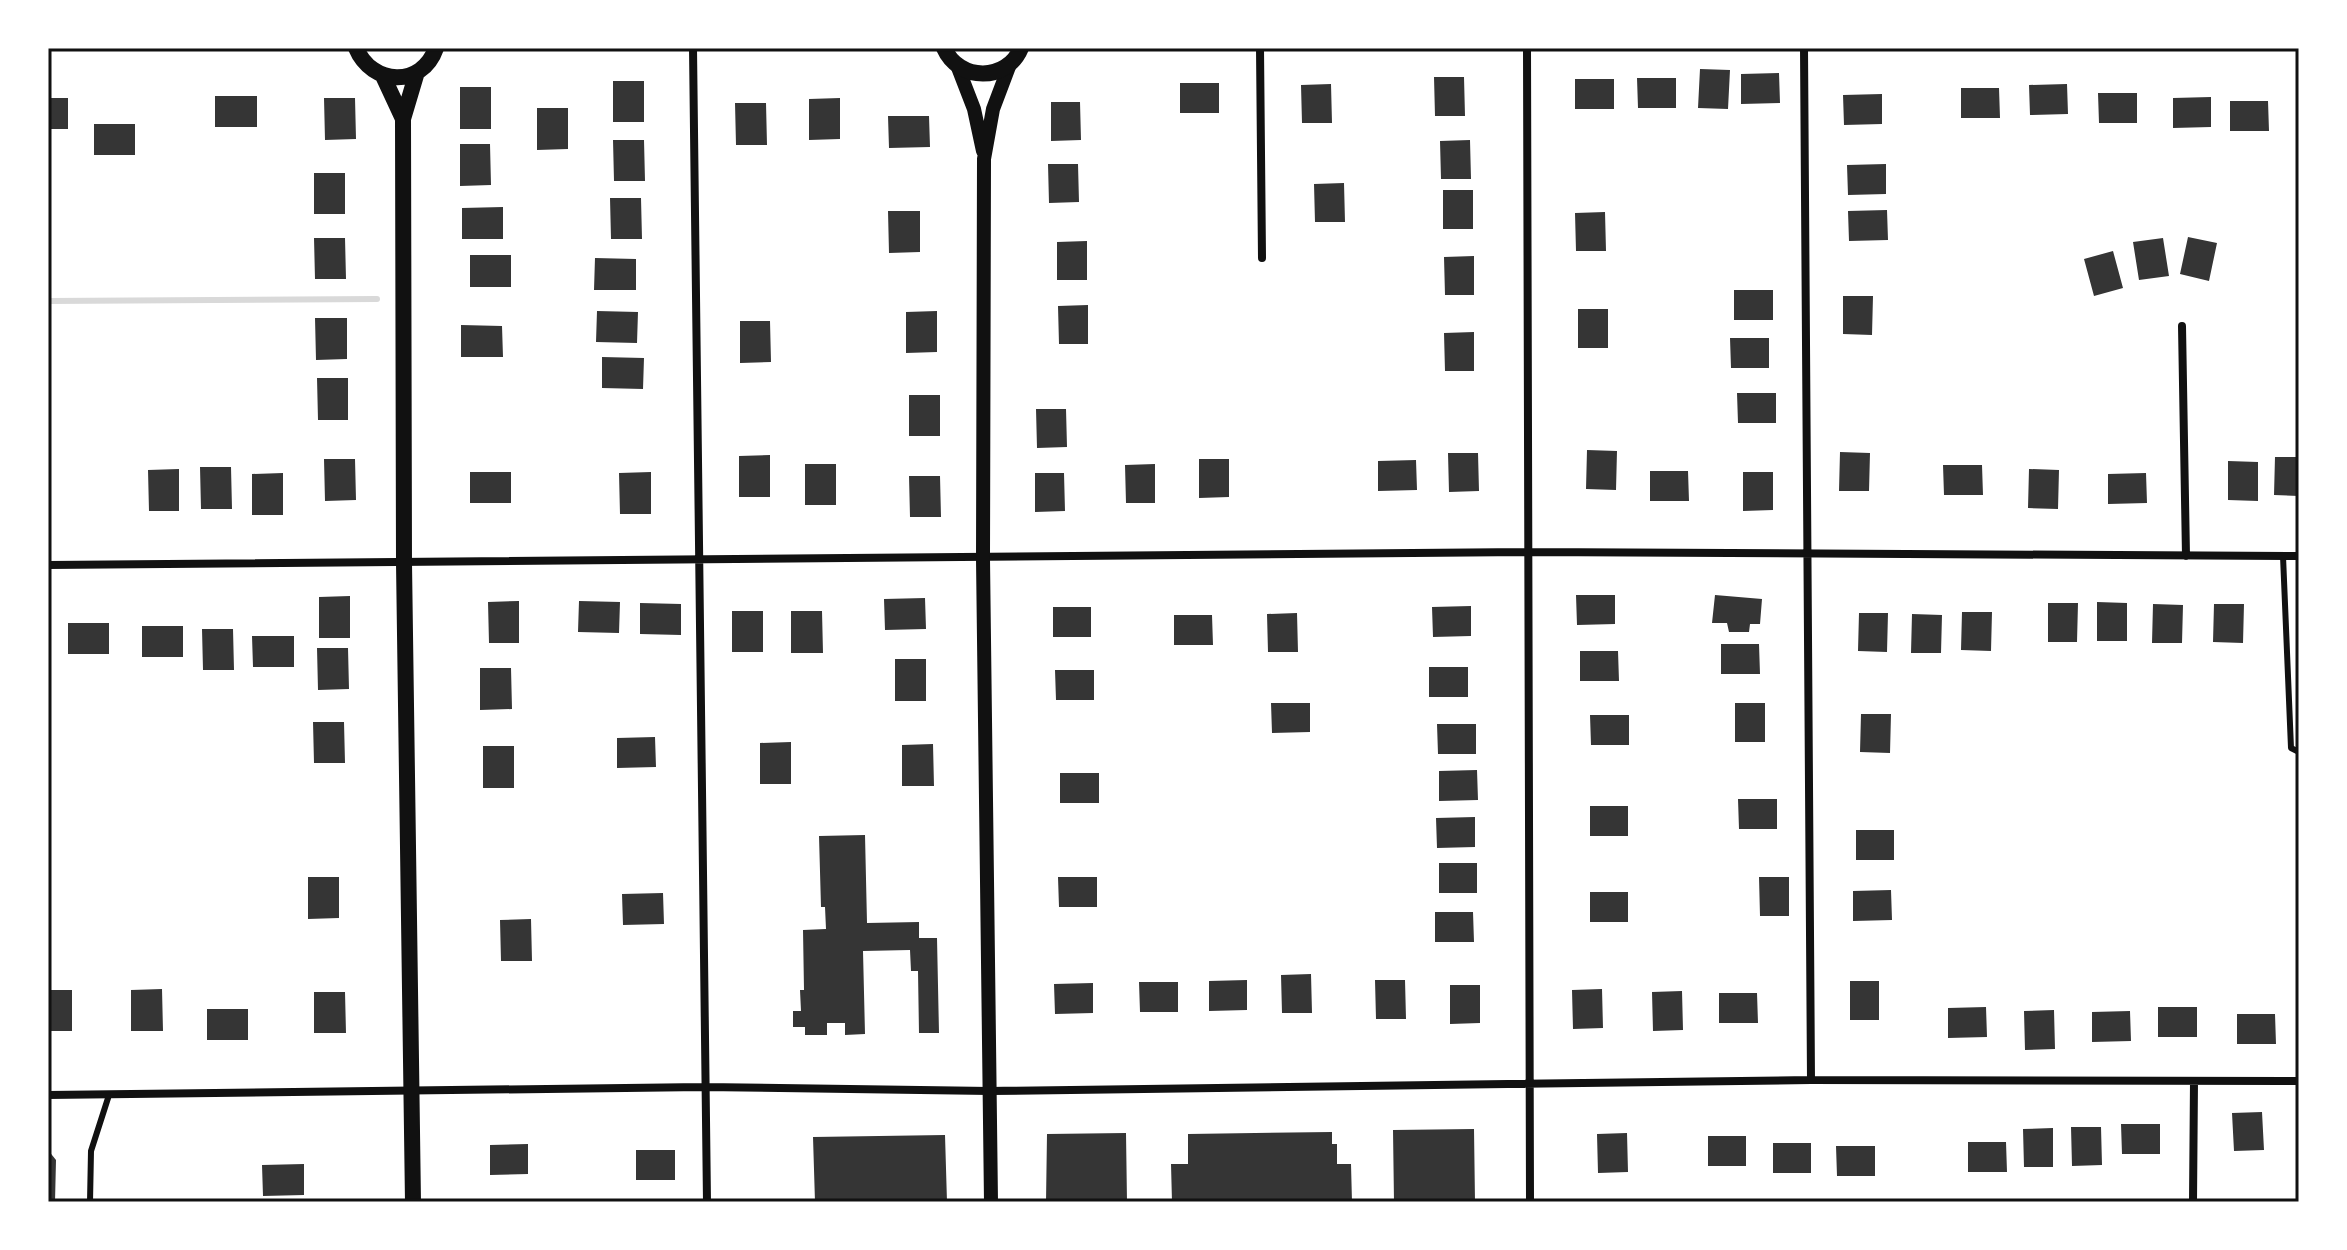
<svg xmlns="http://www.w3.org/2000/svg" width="2347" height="1250" viewBox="0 0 2347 1250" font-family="'Varela Round',sans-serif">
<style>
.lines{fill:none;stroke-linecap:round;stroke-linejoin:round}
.stream{stroke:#d9d9d9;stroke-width:6}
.building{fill:#353535}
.service{stroke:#111;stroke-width:6}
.minor{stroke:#111;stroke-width:8}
.tertiary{stroke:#111;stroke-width:14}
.secondary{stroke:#111;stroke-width:16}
.neatline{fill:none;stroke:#111;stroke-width:3}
</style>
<rect width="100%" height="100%" fill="#fff"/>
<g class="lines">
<path class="stream" d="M48 301 377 299"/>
</g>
<path class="building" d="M1700 69 1730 70 1728 109 1698 108Z
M1779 73 1780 103 1741 104V74Z
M1434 77H1464L1465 116H1435Z
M1637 78H1676V108H1638Z
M1575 79H1614V109H1575Z
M613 81H644V122H613Z
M1180 83H1219V113H1180Z
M1331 84 1332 123H1302L1301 85Z
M2067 84 2068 114 2030 115 2029 85Z
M460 87H491V129H460Z
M1961 88H1999L2000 118H1961Z
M2098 93H2137V123H2099Z
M1882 94V124L1844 125 1843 95Z
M215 96H257V127H215Z
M2211 97V127L2173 128V98Z
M48 98H68V129H48Z
M324 98H355L356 139 325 140Z
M840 98V139L809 140V99Z
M2230 101H2268L2269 131H2230Z
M1051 102H1080L1081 140 1051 141Z
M735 103H766L767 145H736Z
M537 108H568V149L537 150Z
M888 116H929L930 147 889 148Z
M94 124H135V155H94Z
M613 140H644L645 181H614Z
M1470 140 1471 179H1441L1440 141Z
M460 144H490L491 185 460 186Z
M1048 164H1078L1079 202 1049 203Z
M1886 164V194L1848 195 1847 165Z
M314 173H345V214H314Z
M1344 183 1345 222H1315L1314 184Z
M1443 190H1473V229H1443Z
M610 198H641L642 239H611Z
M503 207V239H462V208Z
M1887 210 1888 240 1849 241 1848 211Z
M888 211H920V252L889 253Z
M1605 212 1606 251H1576L1575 213Z
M2188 237 2217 243 2209 281 2180 274Z
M314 238H345L346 279H315Z
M2163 238 2169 276 2139 280 2133 242Z
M1087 241V280H1057V242Z
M2113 251 2123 288 2094 296 2084 259Z
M470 255H511V287H470Z
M1474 256V295H1445L1444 257Z
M595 258 636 259V290H594Z
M1734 290H1773V320H1734Z
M1843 296H1873L1872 335 1843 334Z
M1088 305V344H1059L1058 306Z
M1578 309H1608V348H1578Z
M597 311 638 312 637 343 596 342Z
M937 311V352L906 353V312Z
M315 318H347V359L316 360Z
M740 321H770L771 362 740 363Z
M461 325 502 326 503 357H461Z
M1474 332V371H1445L1444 333Z
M1730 338H1769V368H1731Z
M602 357 644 358 643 389 602 388Z
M317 378H348V420H318Z
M1737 393H1776V423H1738Z
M909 395H940V436H909Z
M1036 409H1066L1067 447 1037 448Z
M1587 450 1617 451 1616 490 1586 489Z
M1840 452 1870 453 1869 491H1839Z
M1448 453H1478L1479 491 1449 492Z
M770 455V497H739V456Z
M2275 457H2299V496L2274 495Z
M324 459H355L356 500 325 501Z
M1199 459H1229V497L1199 498Z
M1416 460 1417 490 1378 491V461Z
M2228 461 2258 462V501L2228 500Z
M805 464H836V505H805Z
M1155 464V503H1126L1125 465Z
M1943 465H1982L1983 495H1944Z
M200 467H231L232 509H201Z
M179 469V511H149L148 470Z
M2029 469 2059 470 2058 509 2028 508Z
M1650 471H1688L1689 501H1650Z
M470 472H511V503H470Z
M651 472V514H620L619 473Z
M1743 472H1773V510L1743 511Z
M283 473V515H252V474Z
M1035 473H1064L1065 511 1035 512Z
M2146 473 2147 503 2108 504V474Z
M909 476H940L941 517H910Z
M1576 595H1615V624L1577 625Z
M1715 595 1762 599 1760 624H1750L1749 632H1729L1727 623H1712Z
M350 596V638H319V597Z
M925 598 926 629 885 630 884 599Z
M519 601V643H489L488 602Z
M579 601 620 602 619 633 578 632Z
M2097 602 2127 603V641H2097Z
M640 603 681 604V635L640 634Z
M2048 603H2078L2077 642H2048Z
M2153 604 2183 605 2182 643H2152Z
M2214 604H2244L2243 643 2213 642Z
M1471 606V636L1433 637 1432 607Z
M1053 607H1091V637H1053Z
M732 611H763V652H732Z
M791 611H822L823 653H791Z
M1962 612H1992L1991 651 1961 650Z
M1297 613 1298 652H1268L1267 614Z
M1859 613H1888L1887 652 1858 651Z
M1912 614 1942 615 1941 653H1911Z
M1174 615H1212L1213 645H1174Z
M68 623H109V654H68Z
M142 626H183V657H142Z
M202 629H233L234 670H203Z
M252 636H294V667H253Z
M1721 644H1759L1760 674H1721Z
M317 648H348L349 689 318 690Z
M1580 651H1618L1619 681H1580Z
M895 659H926V701H895Z
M1429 667H1468V697H1429Z
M480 668H511L512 709 480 710Z
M1055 670H1094V700H1056Z
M1271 703H1310V732L1272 733Z
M1735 703H1765V742H1735Z
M1861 714H1891L1890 753 1860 752Z
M1590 715H1629V745H1591Z
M313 722H344L345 763H314Z
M1437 724H1476V754H1438Z
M655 737 656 767 617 768V738Z
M791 742V784H760V743Z
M933 744 934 786H902V745Z
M483 746H514V788H483Z
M1477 770 1478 800 1439 801V771Z
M1060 773H1099V803H1060Z
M1738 799H1777V829H1739Z
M1590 806H1628V836H1590Z
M1475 817V847L1437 848 1436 818Z
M1856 830H1894V860H1856Z
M865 835 867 923 919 922V938H937L939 1033H919L918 971H911L910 950 863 951 865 1034 845 1035V1023H827V1035H805V1027H793V1011H801L800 990H804L803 930 826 929 825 907H821L819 836Z
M1439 863H1477V893H1439Z
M308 877H339V918L308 919Z
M1058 877H1097V907H1059Z
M1759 877H1789V916H1760Z
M1891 890 1892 920 1853 921V891Z
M1590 892H1628V922H1590Z
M663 893 664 924 623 925 622 894Z
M1435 912H1473L1474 942H1435Z
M531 919 532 961H501L500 920Z
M1311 974 1312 1013H1282L1281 975Z
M1247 980V1010L1209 1011V981Z
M1375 980H1405L1406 1019H1376Z
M1850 981H1879V1020H1850Z
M1139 982H1178V1012H1140Z
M1093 983V1013L1055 1014 1054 984Z
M1450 985H1480V1023L1450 1024Z
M162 989 163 1031H131V990Z
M1602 989 1603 1028 1573 1029 1572 990Z
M48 990H72V1031H48Z
M1682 991 1683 1030 1653 1031 1652 992Z
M314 992H345L346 1033H314Z
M1719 993H1757L1758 1023H1719Z
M1986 1007 1987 1037 1948 1038V1008Z
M2158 1007H2197V1037H2158Z
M207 1009H248V1040H207Z
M2054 1010 2055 1049 2025 1050 2024 1011Z
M2130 1011 2131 1041 2092 1042V1012Z
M2237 1014H2275L2276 1044H2237Z
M2262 1112 2264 1150 2234 1151 2232 1113Z
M2121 1124H2160V1154H2122Z
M2071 1127H2101L2102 1165 2072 1166Z
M2053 1128V1167H2024L2023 1129Z
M1474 1129 1475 1202H1394L1393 1130Z
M1332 1132V1144H1337V1164H1351L1352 1202H1172L1171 1164H1188V1134Z
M1126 1133 1127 1202H1046L1047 1134Z
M1627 1133 1628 1172 1598 1173 1597 1134Z
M945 1135 947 1202H815L813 1137Z
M1708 1136H1746V1166H1708Z
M1968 1142H2006L2007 1172H1968Z
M1773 1143H1811V1173H1773Z
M528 1144V1174L490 1175V1145Z
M1836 1146H1875V1176H1837Z
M48 1150 56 1160 55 1202H48Z
M636 1150H675V1180H636Z
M304 1164V1195L263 1196 262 1165Z"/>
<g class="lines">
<path class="service" d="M2283 556 2291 748 2299 752
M90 1202 91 1151 109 1095"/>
<path class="minor" d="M693 48 707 1202
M1260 48 1262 258
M1527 48 1530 1202
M1804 48 1811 1080
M2182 326 2186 556
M48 565 1528 552 2299 556
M48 1095 703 1087 990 1091 1811 1080 2299 1081
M2193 1202 2194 1081"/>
<path class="tertiary" d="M957 65 974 109 983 151
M991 1202 983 559 984 159 993 109 1010 64"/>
<path class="secondary" d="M356 48C372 86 422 88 436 48
M944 48C959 82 1007 82 1021 48
M383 76 403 119
M413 1202 404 563 403 119 417 72"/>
</g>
<rect width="2347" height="1250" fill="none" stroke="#ffffff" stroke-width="100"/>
<rect x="50" y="50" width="2247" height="1150" class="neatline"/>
</svg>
